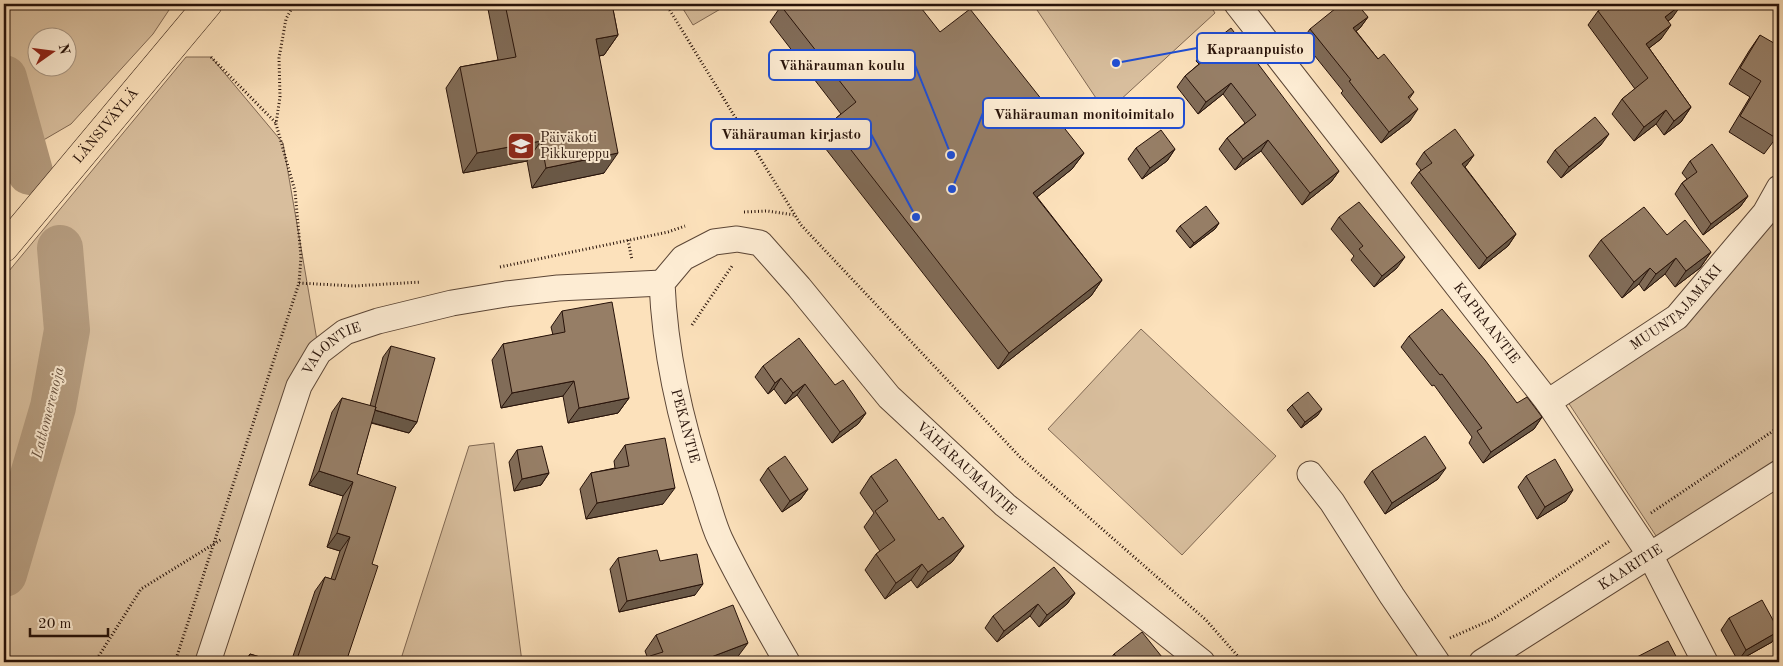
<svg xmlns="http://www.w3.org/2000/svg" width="1783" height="666" viewBox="0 0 1783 666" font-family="'Old Standard TT',serif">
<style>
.green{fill:#d8be9d;stroke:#806853;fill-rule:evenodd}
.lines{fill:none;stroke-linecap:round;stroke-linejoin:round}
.river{stroke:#b49b7e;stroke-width:46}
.minor-casing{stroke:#5c4636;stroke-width:27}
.major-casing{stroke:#271209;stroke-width:29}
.path{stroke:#271209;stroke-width:3;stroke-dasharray:1 2.5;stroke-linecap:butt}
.minor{stroke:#fdecd3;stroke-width:25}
.major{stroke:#fce1bb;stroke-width:28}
.wall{fill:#816c58;stroke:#271209}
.shaded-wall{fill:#695847;stroke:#271209}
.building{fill:#967e66;stroke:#271209}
.labels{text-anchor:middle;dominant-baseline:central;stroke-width:4;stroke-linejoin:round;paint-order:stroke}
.street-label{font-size:14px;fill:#271209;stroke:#fdecd3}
.poi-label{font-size:14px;fill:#271209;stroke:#fdecd3;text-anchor:start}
.water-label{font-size:15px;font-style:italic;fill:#66503e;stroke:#fdecd3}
.leader{fill:none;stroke:#1d4ed8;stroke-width:2}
.callout-dot{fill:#1d4ed8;stroke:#fdecd3;stroke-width:2}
.callout{fill:#fdecd3;stroke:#1d4ed8;stroke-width:2}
.callout-label{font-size:15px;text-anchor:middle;font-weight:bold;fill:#271209}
</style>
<rect width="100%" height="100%" fill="#fce1bb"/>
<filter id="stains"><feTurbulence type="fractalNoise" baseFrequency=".004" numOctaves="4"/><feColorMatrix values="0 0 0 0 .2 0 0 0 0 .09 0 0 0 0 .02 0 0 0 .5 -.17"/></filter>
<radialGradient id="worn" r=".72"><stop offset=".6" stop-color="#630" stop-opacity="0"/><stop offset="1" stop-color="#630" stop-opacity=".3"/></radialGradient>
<path class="green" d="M4 4H173L153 34 71 124 4 163ZM38 38H68V68H38Z
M680 4H729L693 25Z
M1033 4H1209L1215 13 1106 113Z
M186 57H211L283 143 319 352 213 662H4V277Z
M1779 214V469L1664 548 1562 393 1677 317Z
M1141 329 1276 456 1182 555 1048 429Z
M494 443 522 662H400L469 446Z"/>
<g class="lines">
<path class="river" d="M4 78 30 172
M4 574 53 407 67 330 60 248"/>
<g class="minor-casing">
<g id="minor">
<path id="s1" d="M1237 4 1548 402 1650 555 1705 662"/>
<path id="s2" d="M1548 402 1677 317 1765 213 1779 188"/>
<path d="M1310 474 1332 502 1392 596 1437 662"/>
<path id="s3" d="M208 662 299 386 319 352 345 332 378 321 452 303 506 294 558 288 662 283"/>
<path id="s4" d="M787 662C764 622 740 581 720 539 713 524 709 507 704 492 681 424 665 355 662 283L683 258 714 242 737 239 760 243 799 287 889 397 1005 505 1202 662"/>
<path id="s5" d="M1482 662 1779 473"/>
</g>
</g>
<g class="major-casing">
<g id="major">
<path id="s6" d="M4 248 208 4"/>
</g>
</g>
<path class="path" d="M666 4 801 225 1020 457 1206 620 1243 662
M211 57 276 123
M744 212 767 211 795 215
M628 240 632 260
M500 267 668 232 685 226
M299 283 354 286 421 282
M692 325 732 266
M1651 513 1779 427
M1450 638 1493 619 1611 540
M95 662 141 589 222 539
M175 662 299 283 301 257 295 191 276 124 280 97 279 58 286 19 294 4"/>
<use href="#minor" class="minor"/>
<use href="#major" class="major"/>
</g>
<path class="wall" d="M487 4H612L618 35 604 55 599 56 604 173 532 188 527 161 463 173 446 88 460 67 498 60Z
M781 6 940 32 1084 153 1072 169 1037 197 1102 280 1091 296 998 369 818 139 830 123 841 114 770 22Z
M1598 11 1672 18 1668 21 1661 39 1649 48 1691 107 1681 122 1664 135 1656 124 1634 141 1612 114 1622 99 1635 89 1588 25Z
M1368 17 1360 28 1356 31 1378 59 1414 92 1409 99 1410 121 1381 143 1341 93 1343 91 1302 40 1310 29Z
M1760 35 1776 138 1764 154 1729 132 1750 97 1729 84 1749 51Z
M1204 49 1339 171 1331 182 1302 205 1261 151 1235 170 1219 149 1227 138 1245 123 1223 94 1198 114 1177 87 1185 76 1199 64 1196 61Z
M1601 145 1561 178 1547 162 1555 150Z
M1136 148 1175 149 1167 161 1142 179 1128 159Z
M1424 152 1474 155 1465 167 1516 234 1508 246 1479 269 1411 183 1419 172 1421 170 1416 164Z
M1690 161 1748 196 1740 207 1703 235 1675 194 1682 183 1687 179 1682 173Z
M1339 217 1397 268 1374 287 1351 260 1354 256 1331 229Z
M1219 223 1215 229 1190 248 1176 231 1180 226Z
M1667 235 1711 252 1700 268 1675 287 1665 274 1644 291 1639 284 1622 298 1589 256 1601 240Z
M562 311 629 398 618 413 568 423 563 396 501 408 492 360 503 344 553 335 551 327Z
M1409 336 1517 403 1542 417 1534 429 1483 463 1469 443 1472 437 1434 385 1432 386 1401 347Z
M391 346 417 422 409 433 371 423 357 474 372 564 346 662H291L315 591 325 577 331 579 340 551 327 547 343 496 309 485 332 412 342 398 370 406 383 357Z
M763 366 835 385 866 413 858 424 832 443 797 395 785 404 774 389 768 394 755 377Z
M1292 405 1318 415 1301 428 1287 410Z
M625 445 663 504 586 519 580 489 591 473 615 468 614 461Z
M517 450 549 473 541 485 514 491 509 462Z
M768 468 808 489 800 500 782 512 760 480Z
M1372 471 1438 479 1385 514 1364 482Z
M871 476 939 520 964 546 952 562 917 588 911 580 885 599 865 570 876 554 880 551 864 527 874 513 860 493Z
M1526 476 1566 501 1537 519 1518 487Z
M618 558 660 561 695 595 619 612 610 569Z
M1075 593 1067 604 1039 627 1030 616 997 642 985 628 993 616Z
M1729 618 1772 642 1738 661 1721 630Z
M656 635 736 659 729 662H646L648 659 645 651Z
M250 654 276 662H244Z
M1114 654 1166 662H1108Z"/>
<path class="shaded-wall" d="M1682 4 1672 18 1655 31 1665 17Z
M1368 17 1360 28 1345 40 1353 28Z
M1671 25 1661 39 1636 58 1646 44Z
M618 35 604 55 582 59 596 39Z
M1231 83 1223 94 1198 114 1206 102Z
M1691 107 1681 122 1664 135 1674 121Z
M1418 109 1410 121 1381 143 1389 132Z
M1666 110 1656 124 1634 141 1644 127Z
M1609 134 1601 145 1561 178 1569 167Z
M1268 140 1261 151 1235 170 1243 159Z
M541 141 527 161 463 173 477 153Z
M1175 149 1167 161 1142 179 1150 168Z
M618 153 604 173 532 188 546 168Z
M1084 153 1072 169 1022 209 1033 193Z
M1474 155 1466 166 1454 175 1462 164Z
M1339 171 1331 182 1302 205 1310 193Z
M1748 196 1740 207 1703 235 1711 224Z
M1219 223 1215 229 1190 248 1194 243Z
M1516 234 1508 246 1479 269 1487 258Z
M1711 252 1700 268 1675 287 1686 271Z
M1405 257 1397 268 1374 287 1382 276Z
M1676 258 1665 274 1644 291 1656 274Z
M1650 268 1639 284 1622 298 1634 282Z
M1102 280 1091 296 998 369 1009 353Z
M781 378 774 389 768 394 775 383Z
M574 381 563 396 501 408 512 393Z
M805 384 797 395 785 404 793 393Z
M629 398 618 413 568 423 579 408Z
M1322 409 1318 415 1301 428 1305 422Z
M374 410 417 422 409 433 366 421Z
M866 413 858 424 832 443 840 432Z
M1542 417 1534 429 1483 463 1491 452Z
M1446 468 1438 479 1385 514 1392 503Z
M319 471 353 482 343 496 309 485Z
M549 473 541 485 514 491 522 479Z
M675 488 663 504 586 519 597 503Z
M808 489 800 500 782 512 790 501Z
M1573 490 1566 501 1537 519 1545 507Z
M337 533 350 537 340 551 327 547Z
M964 546 952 562 917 588 928 572Z
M922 564 911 580 885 599 896 583Z
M703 584 695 595 619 612 627 601Z
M1075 593 1067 604 1039 627 1047 615Z
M1038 604 1030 616 997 642 1004 631Z
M1779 631 1772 642 1738 661 1746 650Z
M748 643 736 659 729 662H698Z"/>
<path class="building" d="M505 4H612L618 35 596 39 618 153 546 168 541 141 477 153 460 67 516 57Z
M785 4H918L940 32 970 9 1084 153 1033 193 1102 280 1009 353 830 123 856 102 781 6Z
M1341 4H1357L1368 17 1353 28 1378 59 1384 54 1414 92 1408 97 1418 109 1389 132 1349 81 1351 80 1310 29Z
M1608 4H1682L1665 17 1671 25 1646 44 1691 107 1674 121 1666 110 1644 127 1622 99 1648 78 1598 11Z
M1231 28 1339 171 1310 193 1268 140 1243 159 1227 138 1256 115 1231 83 1206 102 1185 76 1209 56 1204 49Z
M1760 35 1779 46V132L1776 138 1740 116 1761 81 1740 68Z
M1595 117 1609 134 1569 167 1555 150Z
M1455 129 1474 155 1462 164 1516 234 1487 258 1419 172 1432 163 1424 152Z
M1161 130 1175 149 1150 168 1136 148Z
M1712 144 1748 196 1711 224 1682 183 1697 172 1690 161Z
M1359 202 1405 257 1382 276 1359 249 1363 246 1339 217Z
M1206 206 1219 223 1194 243 1180 226Z
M1644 207 1667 235 1685 220 1711 252 1686 271 1676 258 1656 274 1650 268 1634 282 1601 240Z
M612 302 629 398 579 408 574 381 512 393 503 344 565 332 562 311Z
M1442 309 1485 360 1517 403 1527 397 1542 417 1491 452 1477 431 1482 428 1442 374 1440 375 1409 336Z
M799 338 835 385 843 380 866 413 840 432 805 384 793 393 781 378 775 383 763 366Z
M391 346 435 358 417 422 375 410 376 407H375Z
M1308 392 1322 409 1305 422 1292 405Z
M342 398 376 407 357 474 396 487 372 564 378 566 346 662H294L295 658 297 659 325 577 335 580 350 537 337 533 353 482 319 471Z
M1425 436 1446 468 1392 503 1372 471Z
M665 438 675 488 597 503 591 473 629 466 625 445Z
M542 446 549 473 522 479 517 450Z
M785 456 808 489 790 501 768 468Z
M896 459 939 520 943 517 964 546 928 572 922 564 896 583 876 554 895 540 875 511 888 501 871 476Z
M1555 459 1573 490 1545 507 1526 476Z
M657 550 660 561 697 554 703 584 627 601 618 558Z
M1054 567 1075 593 1047 615 1038 604 1004 631 993 616Z
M1762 600 1779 631 1746 650 1729 618Z
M733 605 748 643 698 662H652L650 656 663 652 656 635Z
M1142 632 1166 662H1121L1114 654Z
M1668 641 1679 662H1637L1635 658Z
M250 654 276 662H247Z
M973 659 975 662H968Z"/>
<defs>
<g id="school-square" transform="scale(1.4375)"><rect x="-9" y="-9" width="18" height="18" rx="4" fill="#8f2418" stroke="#fdecd3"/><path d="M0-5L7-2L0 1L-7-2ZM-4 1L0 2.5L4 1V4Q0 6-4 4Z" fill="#fff"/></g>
</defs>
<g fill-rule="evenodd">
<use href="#school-square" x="521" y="146"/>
</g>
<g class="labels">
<g class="street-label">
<text stroke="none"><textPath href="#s6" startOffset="159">LÄNSIVÄYLÄ</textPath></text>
<text stroke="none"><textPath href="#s2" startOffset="160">MUUNTAJAMÄKI</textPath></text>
<text stroke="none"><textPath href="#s1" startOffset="405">KAPRAANTIE</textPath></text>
<text stroke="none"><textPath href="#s3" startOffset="342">VALONTIE</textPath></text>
<text transform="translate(685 426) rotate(75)">PEKANTIE</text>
<text stroke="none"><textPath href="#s4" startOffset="824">VÄHÄRAUMANTIE</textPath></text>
<text stroke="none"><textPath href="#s5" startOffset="176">KAARITIE</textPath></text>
</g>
<g class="poi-label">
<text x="540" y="138">Päiväkoti<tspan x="540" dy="16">Pikkureppu</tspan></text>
</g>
<g class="water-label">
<text transform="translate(49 413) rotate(-76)">Lattomerenoja</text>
</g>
</g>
<path class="leader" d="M1116 63L1197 48M951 155L915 65M952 189L983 113M916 217L871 134"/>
<g class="callout-dot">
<circle cx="1116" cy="63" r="5"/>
<circle cx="951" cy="155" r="5"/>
<circle cx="952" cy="189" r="5"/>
<circle cx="916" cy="217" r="5"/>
</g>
<g class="callout">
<rect x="1197" y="33" width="117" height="30" rx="5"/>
<rect x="769" y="50" width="146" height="30" rx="5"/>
<rect x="983" y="98" width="201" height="30" rx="5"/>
<rect x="711" y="119" width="160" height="30" rx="5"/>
</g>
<g class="callout-label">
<text x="1255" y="54">Kapraanpuisto</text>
<text x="842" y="70">Vähärauman koulu</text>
<text x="1084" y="119">Vähärauman monitoimitalo</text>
<text x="791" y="139">Vähärauman kirjasto</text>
</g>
<rect width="1783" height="666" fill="none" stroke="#fce1bb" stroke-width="20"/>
<rect x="5" y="5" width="1773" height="656" fill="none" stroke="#271209" stroke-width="2.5"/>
<rect x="10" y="10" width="1763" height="646" fill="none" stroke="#271209"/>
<g transform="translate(52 52) rotate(76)"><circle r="24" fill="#fdecd3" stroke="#a79582"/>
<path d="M0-4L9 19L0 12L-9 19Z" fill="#8f2418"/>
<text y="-8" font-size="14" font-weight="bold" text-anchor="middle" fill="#271209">N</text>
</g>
<path d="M30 628v8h78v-8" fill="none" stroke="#271209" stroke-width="2.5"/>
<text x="38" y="628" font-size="15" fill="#271209" stroke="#fdecd3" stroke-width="4" paint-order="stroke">20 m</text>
<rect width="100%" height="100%" filter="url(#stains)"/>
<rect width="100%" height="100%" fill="url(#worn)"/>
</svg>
